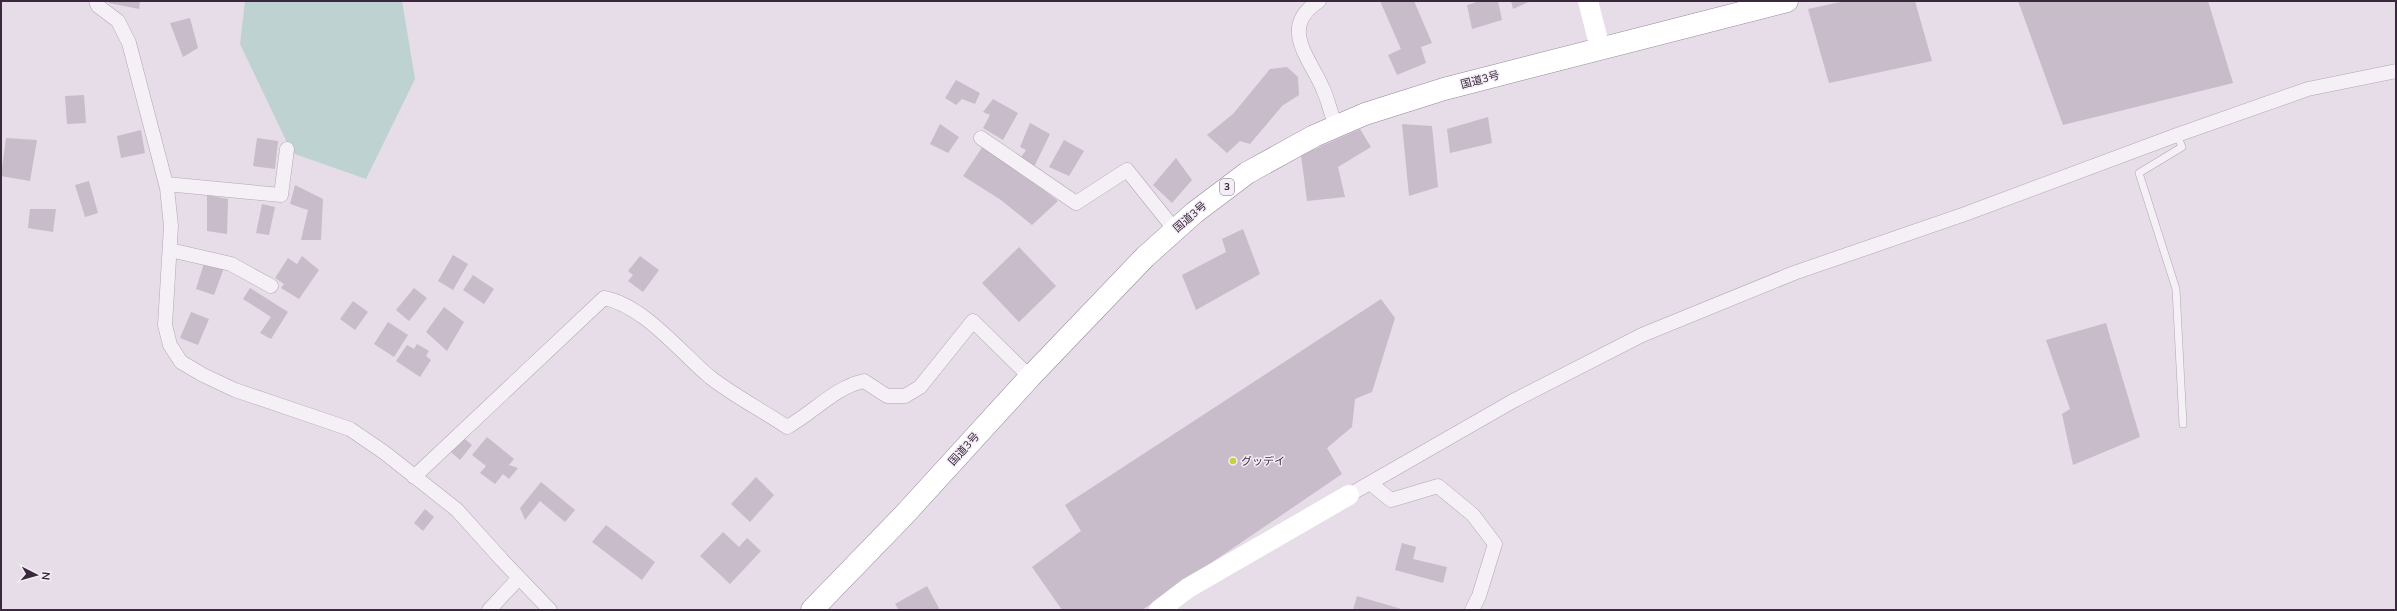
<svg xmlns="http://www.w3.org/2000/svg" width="2397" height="611" viewBox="0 0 2397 611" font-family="'Nunito Sans','Noto Sans JP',sans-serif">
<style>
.green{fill:#bed2d1}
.building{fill:#c8bbca}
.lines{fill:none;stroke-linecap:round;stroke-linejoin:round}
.lane-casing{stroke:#b3a6b5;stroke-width:8}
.street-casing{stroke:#b3a6b5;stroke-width:15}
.highway-casing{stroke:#9a859e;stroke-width:23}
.lane{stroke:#f5f0f6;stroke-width:7}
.street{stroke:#f5f0f6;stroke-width:14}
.secondary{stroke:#fff;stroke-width:20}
.highway{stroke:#fff;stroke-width:22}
.poi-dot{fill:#c8d03f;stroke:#f3edf5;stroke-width:1.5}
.labels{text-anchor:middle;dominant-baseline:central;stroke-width:3;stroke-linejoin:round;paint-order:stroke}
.shield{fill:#f3edf5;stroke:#726275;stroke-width:1}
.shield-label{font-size:10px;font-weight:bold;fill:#3b273e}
.street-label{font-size:11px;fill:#3b273e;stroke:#f3edf5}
.poi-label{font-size:11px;fill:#3b273e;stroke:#f3edf5;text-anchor:start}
</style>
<rect width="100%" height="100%" fill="#e6dde8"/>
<path class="green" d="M245 1H402L415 79 366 179 292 153 240 44Z"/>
<path class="building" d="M109 1H140L139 9 109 3Z
M1380 1H1414L1432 43 1421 47 1426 63 1397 75 1388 55 1401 49Z
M1480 1H1498L1502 20 1472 29 1467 5Z
M1511 1H1531L1513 9Z
M1845 1H1915L1932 61 1829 83 1808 9Z
M2018 1H2208L2233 83 2063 125Z
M190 18 198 48 183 57 170 23Z
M1287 67 1298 77 1299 95 1282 106 1250 144 1240 141 1227 153 1207 135 1233 114 1270 69Z
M956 80 980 93 975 104 962 99 956 105 945 98Z
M84 95 86 123 67 124 65 96Z
M993 99 1018 113 1003 140 983 128 990 115 983 112Z
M1488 117 1492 143 1450 153 1447 129Z
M1030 123 1050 134 1034 167 1019 160 1026 150 1020 147Z
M940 124 959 137 948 153 930 144Z
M1402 124 1432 126 1438 187 1409 196Z
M1360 129 1371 147 1338 167 1345 197 1307 201 1301 155Z
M141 130 145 153 121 158 117 136Z
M6 138 37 140 30 181 1 176Z
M257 138 278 141 275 169 253 166Z
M1064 140 1084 151 1069 176 1049 167Z
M983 146 1019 171 1058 201 1032 225 1001 200 963 176Z
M1176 158 1192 180 1172 203 1153 185Z
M89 181 98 213 85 217 75 185Z
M295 185 323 199 321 240H301L308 210 290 204Z
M207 195 228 199 227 234 207 231Z
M262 204 275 207 269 235 256 233Z
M30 209H56L53 232 28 228Z
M1243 229 1260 274 1196 310 1182 275 1226 252 1222 239Z
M1019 247 1056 286 1019 322 982 283Z
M453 255 468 264 453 290 438 281Z
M302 256 319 270 299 299 281 288 284 284 275 278 288 258 297 264Z
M640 256 659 270 643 292 628 281 633 275 628 271Z
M205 260 224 268 214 295 196 289Z
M473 275 494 289 484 304 463 290Z
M250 288 288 312 271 339 260 333 271 317 243 299Z
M414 288 427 298 409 321 396 310Z
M1381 299 1395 318 1372 392 1355 399 1352 427 1327 448 1342 474 1142 610H1062L1032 567 1081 531 1065 505Z
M353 301 368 312 355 330 340 319Z
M444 307 464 322 447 351 426 332Z
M191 312 209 319 198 345 180 338Z
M388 322 408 335 394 357 374 344Z
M2106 323 2140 437 2073 465 2062 414 2070 409 2046 340Z
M417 344 429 351 426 356 431 360 420 377 396 361 407 345 414 349Z
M458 433 472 445 460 460 446 448Z
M487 437 514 459 509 465 518 468 509 479 503 474 495 484 480 473 486 466 472 455Z
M756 477 774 495 750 522 731 504Z
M541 482 575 510 565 522 540 501 525 520 520 508Z
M425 509 434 517 423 531 414 523Z
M606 525 655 562 642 580 592 542Z
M723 532 739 547 747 538 761 551 730 584 700 556Z
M1402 543 1416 547 1413 559 1447 567 1443 583 1395 570Z
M927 586 940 610H899L895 604Z
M1357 596 1405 610H1353Z"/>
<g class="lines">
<g class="lane-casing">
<path id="lane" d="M2177 135 2182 147 2139 173 2176 289 2183 424"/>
</g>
<g class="street-casing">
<path id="street" d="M96 1 98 6 118 21 129 43 167 188 171 226 165 325 170 345 181 362 203 375 235 390 350 429 385 453 457 510 502 560 550 610
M1319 1C1278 27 1310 58 1323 89 1329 101 1330 115 1337 126
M981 138 1076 203 1127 170 1175 230
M166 184 281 195 287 149
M170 250 231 264 271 286
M414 477 604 298C643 305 680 352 710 377 734 396 762 410 787 427 813 413 835 387 864 381L887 396H905L920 387 973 321 1030 377
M1370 483 1391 500 1438 486 1473 515 1495 544 1479 596 1472 610
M1349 495 1513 401 1642 335 1794 273 1965 214 2177 135 2308 89 2396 71
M489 610 519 578"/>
</g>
<g class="highway-casing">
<path id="highway" d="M812 610 905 514 1030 377 1145 257 1194 213 1247 173 1314 136 1365 114 1444 89 1787 1"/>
</g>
<use href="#lane" class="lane"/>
<use href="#street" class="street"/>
<path class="secondary" d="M1588 1 1600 48
M1159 610 1188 588 1349 495"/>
<use href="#highway" class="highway"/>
</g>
<circle class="poi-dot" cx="1233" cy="461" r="4"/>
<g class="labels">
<rect class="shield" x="1220" y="179" width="14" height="16" rx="3"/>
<g class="shield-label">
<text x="1227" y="187">3</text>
</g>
<g class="street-label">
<text transform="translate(1480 80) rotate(-15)">国道3号</text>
<text transform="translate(1190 217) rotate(-41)">国道3号</text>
<text transform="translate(964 449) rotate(-48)">国道3号</text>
</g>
<g class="poi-label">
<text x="1241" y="461">グッデイ</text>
</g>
</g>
<rect width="2397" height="611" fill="none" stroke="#3b273e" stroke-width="4"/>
<g transform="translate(36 575) rotate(96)" stroke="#f3edf5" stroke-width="3" paint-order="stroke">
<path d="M0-3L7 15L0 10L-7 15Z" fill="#3b273e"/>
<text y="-6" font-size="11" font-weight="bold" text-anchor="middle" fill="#3b273e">N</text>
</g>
</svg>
